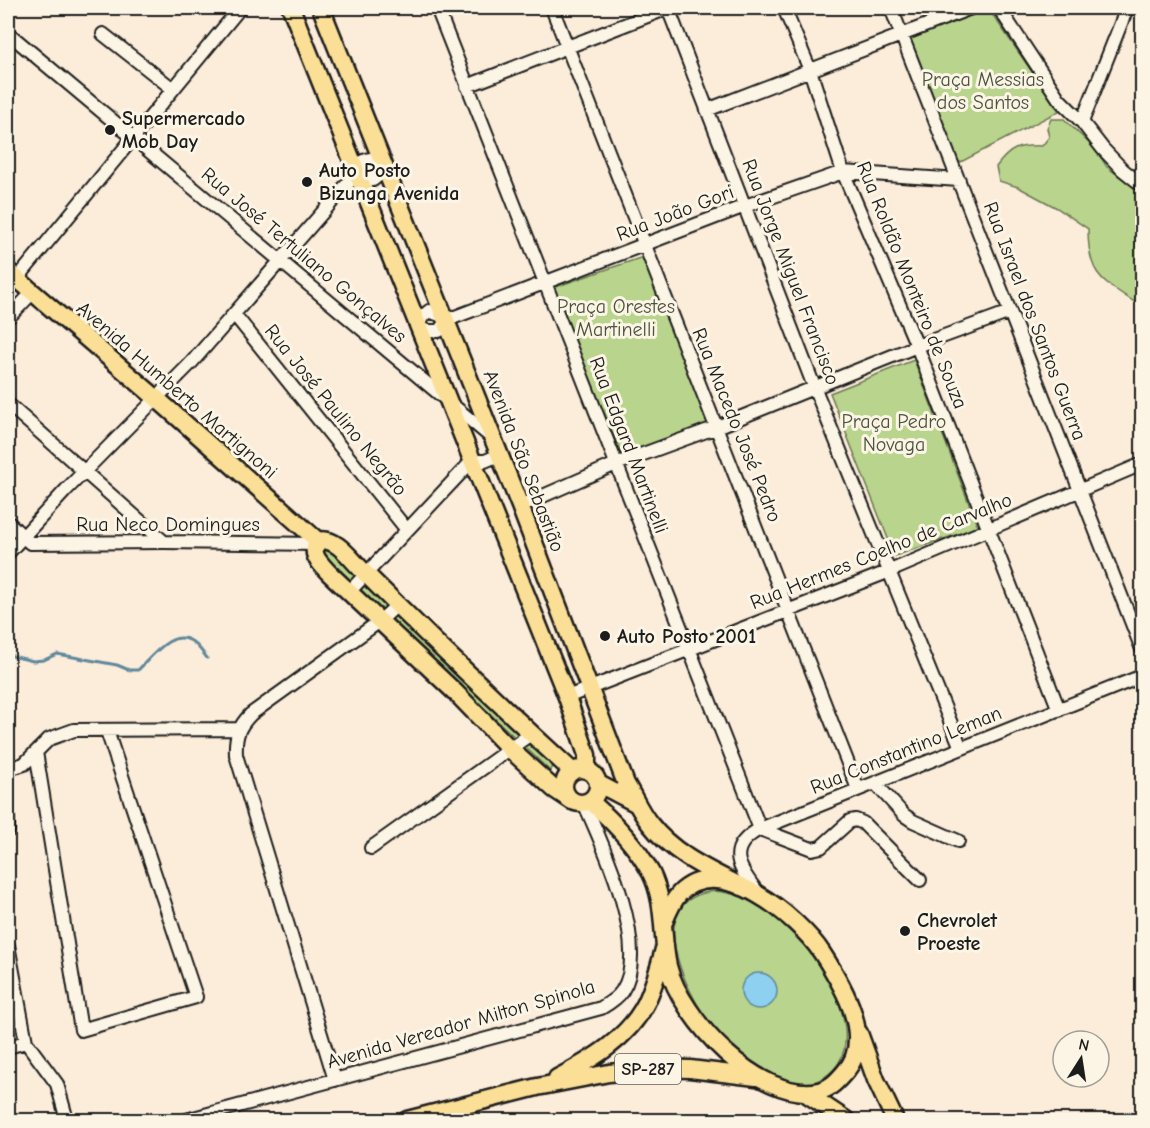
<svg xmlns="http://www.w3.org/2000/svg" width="1150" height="1128" viewBox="0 0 1150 1128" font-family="'Comic Neue',sans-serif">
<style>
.green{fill:#b9d48c;stroke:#6a7854;stroke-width:1.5}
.water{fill:#8dd0ef;stroke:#60889b;stroke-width:1.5}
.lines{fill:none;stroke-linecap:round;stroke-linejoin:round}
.stream{stroke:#60889b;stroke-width:3}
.minor-casing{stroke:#1c1c1c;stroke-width:16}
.major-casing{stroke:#1c1c1c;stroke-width:21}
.minor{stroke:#fcf5e5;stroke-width:12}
.major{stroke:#fbdf96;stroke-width:16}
.poi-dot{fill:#1c1c1c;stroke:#fcf5e5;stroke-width:2}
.labels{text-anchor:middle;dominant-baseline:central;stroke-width:6;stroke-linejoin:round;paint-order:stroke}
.shield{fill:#fcf5e5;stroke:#5f5d58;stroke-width:1.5}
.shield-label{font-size:18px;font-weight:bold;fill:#1c1c1c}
.park-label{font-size:20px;fill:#4b533e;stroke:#fcf5e5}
.poi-label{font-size:20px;font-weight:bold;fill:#1c1c1c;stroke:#fcf5e5;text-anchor:start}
.street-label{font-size:20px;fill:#1c1c1c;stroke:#fcf5e5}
</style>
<rect width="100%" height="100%" fill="#fcecda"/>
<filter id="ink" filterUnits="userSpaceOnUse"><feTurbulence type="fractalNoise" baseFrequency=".0167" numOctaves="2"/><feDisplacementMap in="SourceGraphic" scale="12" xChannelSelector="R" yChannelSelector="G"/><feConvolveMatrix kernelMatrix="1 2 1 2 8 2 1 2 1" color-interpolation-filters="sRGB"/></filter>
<g filter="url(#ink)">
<path class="green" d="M988 8 1059 111 957 164 908 40Z
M1051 119H1064L1096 150 1107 167 1142 193V307C1104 281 1088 279 1088 229L1057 208 1018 187 999 181 996 167C1010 148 1018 145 1042 146L1049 137 1047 128Z
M643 257 710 425 623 458 552 288Z
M914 360 978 527 895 556 830 393Z
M326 550 331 552 350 569 556 763 550 771 461 686 322 559 321 553Z
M715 891C761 895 798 931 822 967 826 973 832 980 835 986 838 994 840 1004 842 1013 847 1031 848 1054 834 1069 826 1077 819 1082 807 1083 777 1085 729 1049 712 1026 685 992 640 899 715 891Z"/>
<path class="water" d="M741 991a18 18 0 1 1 36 0a18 18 0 1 1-36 0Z"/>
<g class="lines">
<path class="stream" d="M8 655 33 661 44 660 57 654 117 665 129 670H138C152 657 173 626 194 643 199 647 203 653 207 658"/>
<g class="minor-casing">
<path id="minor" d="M437 8 760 829
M552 8 858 789
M668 8 815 389 961 748
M784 8 810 70 843 172 917 346 1059 710
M891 8 1142 649
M999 8 1059 99 1082 122 1103 149 1123 170 1142 185
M8 33 492 438
M103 34 173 89
M467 86 668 8
M707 110 971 8
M1082 122 1127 8
M17 279 240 8
M429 311 440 315 447 320 439 331H427L418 327 422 317Z
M234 314 407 530
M8 318 33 292
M447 320 745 206 843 172 959 180
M8 404 164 542
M520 506 616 464 717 427 917 346 1010 312
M8 522 30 543 164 542 315 544
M8 553 66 490 192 362 357 173 363 161 370 159 383 163 380 174 373 180 365 179 357 173
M349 592 472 461H485L499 455
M567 697 890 571 1142 464
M36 752 81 1030 196 997 107 731
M8 769 24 764 49 739 74 730 239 729
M875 783 904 815 913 821 958 841
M8 795V831
M760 829 812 849 821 847 850 821 856 820 863 823 920 880
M371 848 532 733
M759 894C739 869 724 848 760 829L1142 676
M8 945 26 1042 57 1084 67 1120
M8 1047 26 1042
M335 1080 236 755C235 737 238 727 251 714L380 621 397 605
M186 1120 601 1008C608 1004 617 999 622 991 651 948 603 845 584 803"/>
</g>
<g class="major-casing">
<path id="major" d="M291 8 567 697 587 755V769
M321 8 520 506 626 784C634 797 640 812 650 824 673 854 709 870 742 887
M8 271 156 398 318 541C335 536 350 558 361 569 430 638 500 705 572 771
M318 541C309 554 320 563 329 573L456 693 511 750 554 789 572 801
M564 786a17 17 0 1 1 34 0a17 17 0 1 1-34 0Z
M599 784 637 804
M590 801C614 822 636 845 651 873 666 903 661 935 668 966 681 1019 760 1103 819 1091 830 1089 837 1081 844 1073 876 1039 842 984 822 953 799 918 720 851 679 894 672 902 668 912 664 922
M859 1033 876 1080 895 1120
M557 1078C591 1060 628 1039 646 1003 654 986 659 968 664 949
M804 1092 846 1120
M407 1120 537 1087 609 1073 653 1068 690 1069 756 1077"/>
</g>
<use href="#minor" class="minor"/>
<use href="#major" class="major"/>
</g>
</g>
<g class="poi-dot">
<circle cx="110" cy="130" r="6"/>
<circle cx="307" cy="182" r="6"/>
<circle cx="605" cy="636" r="6"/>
<circle cx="905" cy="931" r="6"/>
</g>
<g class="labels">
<rect class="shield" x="615" y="1054" width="66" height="30" rx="4.5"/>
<g class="shield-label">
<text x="648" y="1069">SP-287</text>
</g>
<g class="park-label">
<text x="983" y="79">Praça Messias<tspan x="983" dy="23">dos Santos</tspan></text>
<text x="616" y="306">Praça Orestes<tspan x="616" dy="23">Martinelli</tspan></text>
<text x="894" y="421">Praça Pedro<tspan x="894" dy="23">Novaga</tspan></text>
</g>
<g class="poi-label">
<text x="122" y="118">Supermercado<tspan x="122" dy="23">Mob Day</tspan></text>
<text x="319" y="170">Auto Posto<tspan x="319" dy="23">Bizunga Avenida</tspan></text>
<text x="617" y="636">Auto Posto 2001</text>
<text x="917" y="920">Chevrolet<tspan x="917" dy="23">Proeste</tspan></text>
</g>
<g class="street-label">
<text transform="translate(675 213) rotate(-21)">Rua João Gori</text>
<text transform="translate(304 255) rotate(40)">Rua José Tertuliano Gonçalves</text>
<text transform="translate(791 272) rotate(69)">Rua Jorge Miguel Francisco</text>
<text transform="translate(912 285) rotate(68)">Rua Roldão Monteiro de Souza</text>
<text transform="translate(1035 321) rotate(69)">Rua Israel dos Santos Guerra</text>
<text transform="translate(177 390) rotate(41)">Avenida Humberto Martignoni</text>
<text transform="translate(336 410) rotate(51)">Rua José Paulino Negrão</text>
<text transform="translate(737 425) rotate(68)">Rua Macedo José Pedro</text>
<text transform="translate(629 445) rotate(69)">Rua Edgard Martinelli</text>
<text transform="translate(524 461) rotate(69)">Avenida São Sebastião</text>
<text x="168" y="524">Rua Neco Domingues</text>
<text transform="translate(881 551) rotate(-22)">Rua Hermes Coelho de Carvalho</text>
<text transform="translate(906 750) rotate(-22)">Rua Constantino Leman</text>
<text transform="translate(461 1024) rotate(-16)">Avenida Vereador Milton Spinola</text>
</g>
</g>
<rect width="1150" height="1128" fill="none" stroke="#fcf5e5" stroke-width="30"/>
<rect x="15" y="15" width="1120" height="1098" fill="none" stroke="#1c1c1c" stroke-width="2" filter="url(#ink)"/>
<g transform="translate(1081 1059) rotate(12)"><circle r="28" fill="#fcf5e5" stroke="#a29e95" stroke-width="1.5"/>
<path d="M0-4.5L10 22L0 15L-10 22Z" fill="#1c1c1c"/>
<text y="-9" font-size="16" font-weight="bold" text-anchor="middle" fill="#1c1c1c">N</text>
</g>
</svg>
